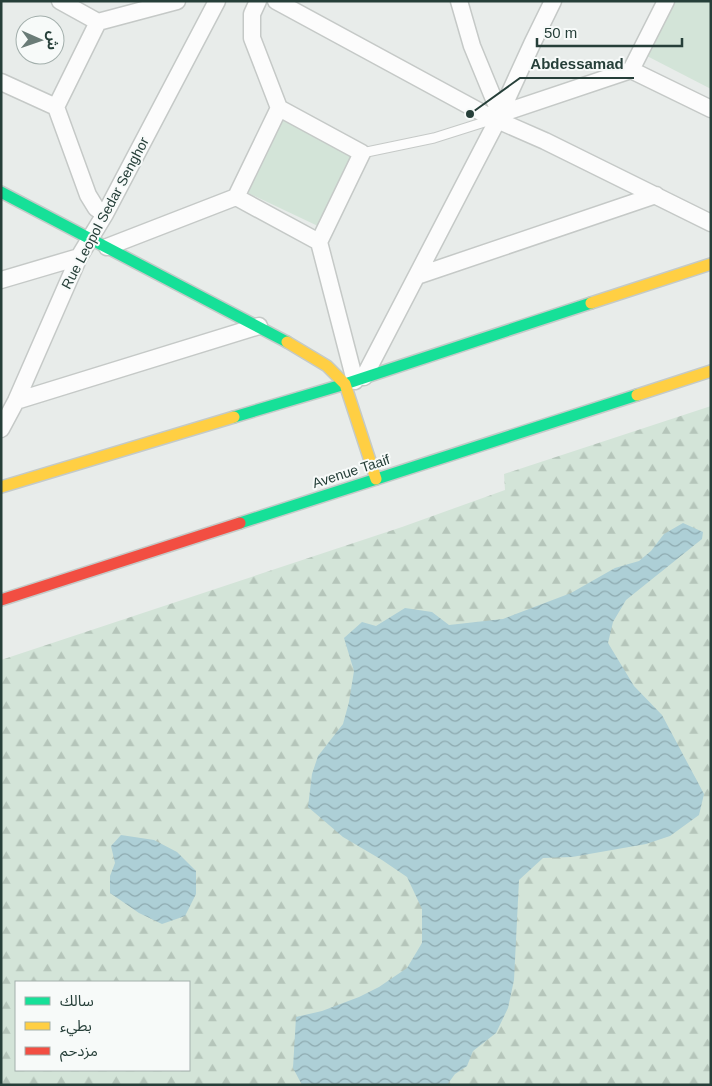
<svg xmlns="http://www.w3.org/2000/svg" width="712" height="1086" viewBox="0 0 712 1086" font-family="Arial,'Noto Sans Arabic',sans-serif">
<style>
.grass{fill:#d3e4d8}
.forest{fill:url(#forest-firs);fill-rule:evenodd}
.water{fill:url(#water-waves)}
.lines{fill:none;stroke-linecap:round;stroke-linejoin:round}
.lane-casing{stroke:#c5c9c7;stroke-width:11}
.street-casing{stroke:#c5c9c7;stroke-width:19}
.fast-casing{stroke:#c4cac8;stroke-width:14}
.slow-casing{stroke:#c4cac8;stroke-width:14}
.jam-casing{stroke:#c4cac8;stroke-width:14}
.lane{stroke:#fcfcfc;stroke-width:9}
.street{stroke:#fcfcfc;stroke-width:16}
.fast{stroke:#16e098;stroke-width:11}
.slow{stroke:#ffcf43;stroke-width:11}
.jam{stroke:#f24e42;stroke-width:11}
.labels{text-anchor:middle;dominant-baseline:central;stroke-width:4;stroke-linejoin:round;paint-order:stroke}
.street-label{font-size:14px;fill:#263f39;stroke:#f7faf9}
.leader{fill:none;stroke:#263f39;stroke-width:2}
.callout-dot{fill:#263f39;stroke:#f7faf9;stroke-width:2}
.callout-label{font-size:15px;text-anchor:middle;font-weight:bold;fill:#263f39;stroke:#f7faf9;stroke-width:4;stroke-linejoin:round;paint-order:stroke}
</style>
<defs>
<pattern id="forest-firs" width="22" height="20" patternUnits="userSpaceOnUse" patternTransform="scale(1.25)"><rect width="22" height="20" fill="#d3e4d8"/><path d="M5 1l3.5 6h-7zM16 11l3.5 6h-7z" fill="#b5c5ba"/></pattern>
<pattern id="water-waves" width="16" height="10" patternUnits="userSpaceOnUse" patternTransform="scale(1.25)"><rect width="16" height="10" fill="#adcfd6"/><path d="M0 5q4-4 8 0t8 0" fill="none" stroke="#8da9af"/></pattern>
</defs>
<rect width="100%" height="100%" fill="#e8ecea"/>
<path class="grass" d="M675 1H708L711 3V89L647 56Z
M282 120 354 154 320 227 248 193Z"/>
<path class="forest" d="M711 406V1085H1V660L402 527 505 490 504 474ZM16 982H189V1070H16Z"/>
<path class="water" d="M683 523 703 532 702 539 626 600 613 622 608 643 634 686 662 715 704 794 699 815 670 836 646 844 572 857 543 858 519 880 514 980 508 1008 496 1033 473 1051 467 1066 455 1074 447 1085H302L293 1068 296 1017 322 1011 359 997 379 987 407 968 422 943V909L407 877 382 860 343 837 308 807 312 774 318 756 343 724 349 702 354 671 344 638 362 622 376 626 405 608 432 612 449 625 503 619 571 593 615 568 639 561 651 551 664 534Z
M121 835 154 840 177 852 196 871V894L185 916 162 924 139 913 110 893V876L115 863 111 846Z"/>
<g class="lines">
<g class="lane-casing">
<path id="lane" d="M362 153 434 138 494 119"/>
</g>
<g class="street-casing">
<path id="street" d="M60 1 98 22 177 1
M258 1 252 14V38L279 108
M276 1 488 116 545 141 711 223
M459 1 472 46 500 114 631 70
M666 1 631 70 711 109
M1 82 56 107 98 22
M56 107 88 195 96 208 105 214
M279 108 362 153 319 242 236 197Z
M319 242 355 381
M107 247 236 197
M417 276 656 195
M1 280 79 257
M364 377 495 125 532 44 553 1
M16 401 259 326
M1 429 16 401 79 257 105 214 217 1"/>
</g>
<g class="fast-casing">
<path id="fast" d="M1 192 287 342
M234 417 345 384 591 303
M240 523 637 395"/>
</g>
<g class="slow-casing">
<path id="slow" d="M591 303 711 264
M287 342 327 366 345 384 376 479
M637 395 711 371
M1 487 234 417"/>
</g>
<g class="jam-casing">
<path id="jam" d="M1 600 240 523"/>
</g>
<use href="#lane" class="lane"/>
<use href="#street" class="street"/>
<use href="#fast" class="fast"/>
<use href="#slow" class="slow"/>
<use href="#jam" class="jam"/>
</g>
<g class="labels">
<g class="street-label">
<text transform="translate(105 213) rotate(-62)">Rue Leopol Sedar Senghor</text>
<text transform="translate(351 471) rotate(-18)">Avenue Taaif</text>
</g>
</g>
<path class="leader" d="M470 114L520 78H634"/>
<circle class="callout-dot" cx="470" cy="114" r="5"/>
<g class="callout-label">
<text x="577" y="69">Abdessamad</text>
</g>
<rect width="712" height="1086" fill="none" stroke="#263f39" stroke-width="5"/>
<rect x="15" y="981" width="175" height="90" fill="#f7faf9" stroke="#a3afac"/>
<rect x="25" y="997" width="25" height="8" fill="#16e098" stroke="#a3afac"/>
<text x="60" y="1006" font-size="15" fill="#263f39">سالك</text>
<rect x="25" y="1022" width="25" height="8" fill="#ffcf43" stroke="#a3afac"/>
<text x="60" y="1031" font-size="15" fill="#263f39">بطيء</text>
<rect x="25" y="1047" width="25" height="8" fill="#f24e42" stroke="#a3afac"/>
<text x="60" y="1056" font-size="15" fill="#263f39">مزدحم</text>
<g transform="translate(40 40) rotate(92)"><circle r="24" fill="#f7faf9" stroke="#a3afac"/>
<path d="M0-4L9 19L0 12L-9 19Z" fill="#6a7c77"/>
<text y="-8" font-size="14" font-weight="bold" text-anchor="middle" fill="#263f39">ش</text>
</g>
<path d="M537 38v8h145v-8" fill="none" stroke="#263f39" stroke-width="2.5"/>
<text x="544" y="38" font-size="15" fill="#263f39" stroke="#f7faf9" stroke-width="4" paint-order="stroke">50 m</text>
</svg>
